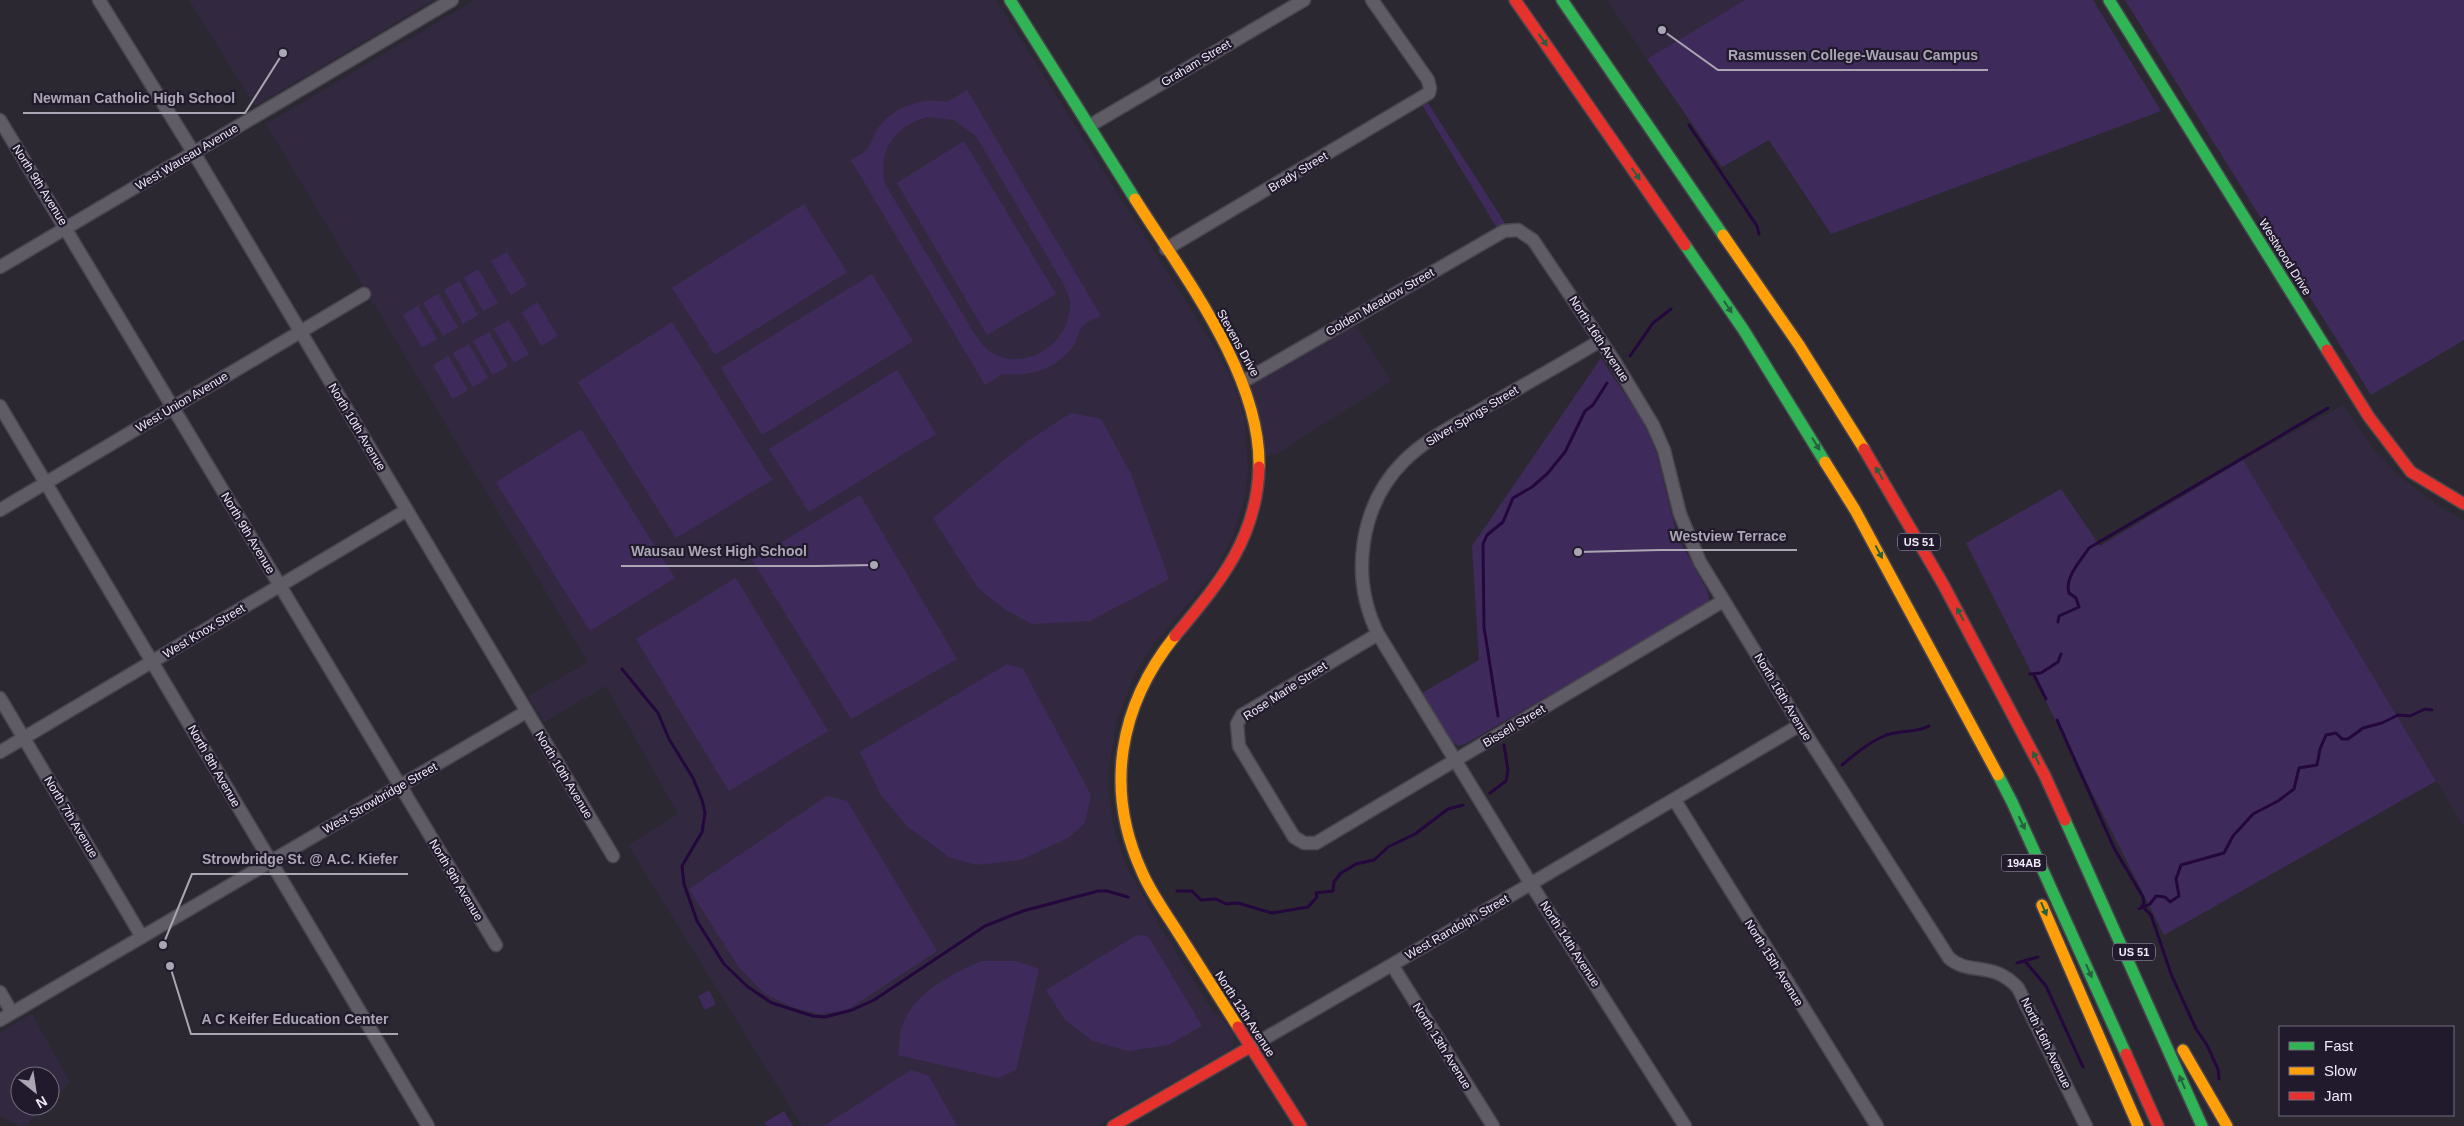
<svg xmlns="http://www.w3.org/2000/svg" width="2464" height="1126" viewBox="0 0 2464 1126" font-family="Helvetica,sans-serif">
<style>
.built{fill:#322941}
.green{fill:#3f2b5b;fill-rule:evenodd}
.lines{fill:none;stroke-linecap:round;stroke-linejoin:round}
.stream{stroke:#23073d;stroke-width:3}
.street-casing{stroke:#48454e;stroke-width:15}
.fast-casing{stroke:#48454e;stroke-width:14}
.slow-casing{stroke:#48454e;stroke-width:14}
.jam-casing{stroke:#48454e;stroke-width:14}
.street{stroke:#5f5c65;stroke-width:12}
.fast{stroke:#30b455;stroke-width:11}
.slow{stroke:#ff9f0a;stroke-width:11}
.jam{stroke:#e5322d;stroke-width:11}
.oneway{fill:#285f3e}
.labels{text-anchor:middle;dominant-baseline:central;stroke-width:4.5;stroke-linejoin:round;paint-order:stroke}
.shield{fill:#21192c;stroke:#b1abbb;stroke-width:1}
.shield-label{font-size:11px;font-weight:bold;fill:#efeaf8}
.street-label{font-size:12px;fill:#efeaf8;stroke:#21192c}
.leader{fill:none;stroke:#aaa6b3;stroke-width:2}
.callout-dot{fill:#aaa6b3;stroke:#21192c;stroke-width:2}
.callout-label{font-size:14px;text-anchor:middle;font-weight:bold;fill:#aaa6b3;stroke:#21192c;stroke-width:4.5;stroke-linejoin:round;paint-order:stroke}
</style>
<rect width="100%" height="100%" fill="#2b2832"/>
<path class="built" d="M189 0H434L255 106Z
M475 0H996L1217 351 1234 384 1245 420 1248 472 1245 496 1233 536 1215 571 1153 645 1136 672 1117 720 1109 770V793L1114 830 1127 867 1161 928 1215 1015 1221 1016 1234 1036 1233 1046 1229 1050 1096 1126H802L628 845 678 814 606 686 544 722 528 696 588 662 266 124Z
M1607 0H1745L1647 59Z
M1352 319 1391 381 1278 453 1259 458 1244 381Z
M2343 405 2376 452 2399 476 2434 503 2464 521V827L2243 460Z
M32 1014 70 1082 50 1102V1076H20V1106H46L25 1126H19L0 1116V1032Z"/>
<path class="green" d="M1745 0H2093L2161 111 1831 234 1769 140 1722 167 1647 59Z
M2125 0H2464V340L2371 395Z
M967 90 1101 316C1096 318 1085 322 1082 327 1078 332 1077 339 1074 345 1057 369 1030 377 1002 374L985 385 851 160C856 157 864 153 867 149 872 143 874 134 878 128 895 106 921 97 948 102ZM927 117 954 120 976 136 1063 283C1066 289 1069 296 1070 301 1073 342 1026 374 990 352 984 347 979 341 975 335L885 184C878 149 893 128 927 117Z
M1424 97 1503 220 1507 230 1500 233 1419 100Z
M964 141 1056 294 987 335 897 183Z
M804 204 847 272 715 355 672 288Z
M507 252 527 285 511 295 491 261Z
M478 269 498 303 483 311 464 278Z
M872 274 913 341 762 435 721 368Z
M459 281 478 315 463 324 444 290Z
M438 294 458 327 443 336 423 303Z
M537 302 558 336 541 346 522 312Z
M418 306 437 339 422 348 403 315Z
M509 320 529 354 514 363 494 329Z
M672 322 772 480 676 538 578 382Z
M489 332 508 366 493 375 473 341Z
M469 344 488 378 473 387 453 353Z
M448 356 468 390 453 399 433 365Z
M1601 358 1642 420 1650 437 1657 455 1677 536 1708 592 1709 600 1702 607 1465 744 1458 746 1452 741 1422 693 1479 660 1472 546Z
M897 370 936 434 809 512 769 449Z
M1071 413 1101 419 1131 474 1169 579 1090 621 1032 624 1006 610 978 588 933 518 1028 441Z
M581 429 675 578 590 631 496 482Z
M2243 460 2436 781 2164 935 1966 543 2061 489 2100 546Z
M860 495 957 659 851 719 752 560Z
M736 578 828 731 729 791 636 639Z
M1007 664 1023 669 1091 795 1085 823 1068 838 1020 860 976 865 949 857 907 826 881 795 860 752Z
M827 796 847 801 937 951 847 1010 820 1014 795 1008 765 994 738 966 689 889Z
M1137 935 1148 936 1202 1026 1168 1045 1129 1051 1093 1041 1065 1020 1046 990Z
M982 961H1016L1039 969 1016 1070 998 1078 898 1055C900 1045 899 1033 903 1024 917 990 951 975 982 961Z
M709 990 716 1004 705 1010 698 996Z
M911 1070 929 1076 957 1126H824Z
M784 1111 793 1126H766L764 1123Z"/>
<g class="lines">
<path class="stream" d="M1689 125 1757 226 1759 234
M1630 356 1653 323 1671 309
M2058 622 2059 616 2079 607 2076 598 2069 593C2064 578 2081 560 2089 548L2328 408
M622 669 658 713 669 739 693 778 702 800 705 813 702 832 682 866 684 884 697 921 724 964 748 987 772 1003 813 1016 825 1017 852 1010 874 1000 985 926 1023 911 1098 891H1107L1128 897
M2030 674 2041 673 2058 662 2061 654
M2034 675 2046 699
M1498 716 1484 627 1483 544 1487 535 1503 522 1513 498 1532 487 1547 474 1565 452 1585 411 1593 405 1607 383
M2057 720 2114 848 2143 897 2144 903 2141 908
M1842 765C1855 754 1868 743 1884 736 1898 729 1915 734 1929 726
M1490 793 1506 781 1508 770 1504 745
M1177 891H1192L1201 900 1216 899 1226 904 1238 903 1272 913 1308 907 1317 897 1316 893 1333 891 1334 882 1341 873 1356 864 1374 860 1388 847 1415 834 1448 809 1463 805
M2143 907 2151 915 2171 974 2196 1029 2207 1045 2218 1069 2219 1079
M2139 909 2150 904 2156 896 2165 897 2170 902 2179 896 2176 879 2181 865 2224 853 2233 836 2253 814 2278 801 2294 789 2299 768 2317 765 2320 749 2326 735 2336 733 2342 739H2348L2363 728 2382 723 2398 715 2410 716 2425 709 2432 710
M2025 961 2046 986 2083 1067
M2017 963 2038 957"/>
<g class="street-casing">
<path id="street" d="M99 0 200 163 613 856
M0 120 496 945
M1089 126 1304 0
M1166 249 1429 93 1430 88 1428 80 1372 0
M0 267 452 0
M1600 341C1561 364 1521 387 1482 409 1455 425 1426 439 1404 461 1359 506 1350 578 1378 634L1531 884 1685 1126
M1244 381 1504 231 1518 230 1533 240 1615 362 1653 425 1664 450 1680 514 1700 562 1800 725 1949 958C1969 976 1993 960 2018 988L2086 1126
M0 406 428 1126
M0 510 364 294
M1378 634 1242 715 1237 724 1239 746 1294 837 1304 843H1316L1723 601
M0 698 142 937
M0 752 407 510
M1674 799 1877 1126
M1392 965 1493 1126
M0 992 12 1013
M0 1020 526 712
M1250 1047 1488 909 1800 725"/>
</g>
<g class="fast-casing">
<path id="fast" d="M1010 0 1135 199
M1562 0 1723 235
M2109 0 2327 350
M1685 245 1743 329 1825 462
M1998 775 2012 802 2126 1054
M2065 820 2202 1126"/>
</g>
<g class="slow-casing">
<path id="slow" d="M1135 199C1183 275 1261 375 1259 467
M1723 235 1799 345 1864 449
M1825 462 1855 510 1998 775
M1175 636C1119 706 1104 789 1142 872 1151 893 1165 912 1177 931 1197 963 1218 995 1238 1027
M2042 905 2138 1126
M2183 1050 2227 1126"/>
</g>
<g class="jam-casing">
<path id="jam" d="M1515 0 1685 245
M2327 350 2369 417 2411 472 2464 504
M1864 449 1943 584 2045 776 2065 820
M1175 636C1218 584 1257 540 1259 467
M1238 1027 1301 1126
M2126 1054 2158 1126
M1113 1126 1250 1047"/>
</g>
<use href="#street" class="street"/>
<use href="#fast" class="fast"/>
<use href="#slow" class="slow"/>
<use href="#jam" class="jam"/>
</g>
<defs><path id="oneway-solid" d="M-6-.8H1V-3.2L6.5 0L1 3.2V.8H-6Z" transform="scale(1.25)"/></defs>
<g class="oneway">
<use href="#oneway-solid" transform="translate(1543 40) rotate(55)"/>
<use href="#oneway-solid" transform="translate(1636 174) rotate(55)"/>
<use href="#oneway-solid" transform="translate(1728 307) rotate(56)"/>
<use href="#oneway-solid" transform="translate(1816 444) rotate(58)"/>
<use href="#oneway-solid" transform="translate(1879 473) rotate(-121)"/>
<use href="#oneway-solid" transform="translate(1879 552) rotate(62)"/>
<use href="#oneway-solid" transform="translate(1960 614) rotate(-118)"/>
<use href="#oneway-solid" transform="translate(2036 758) rotate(-117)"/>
<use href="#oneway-solid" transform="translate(2022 823) rotate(64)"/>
<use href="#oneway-solid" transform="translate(2044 909) rotate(67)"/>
<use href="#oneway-solid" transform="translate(2089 971) rotate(66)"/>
<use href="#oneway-solid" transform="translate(2182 1082) rotate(-114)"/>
</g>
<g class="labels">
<g class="shield">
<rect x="1898" y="533.5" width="42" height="17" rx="4"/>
<rect x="2001.5" y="854.5" width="45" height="17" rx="4"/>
<rect x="2113" y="943.5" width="42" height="17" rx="4"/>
</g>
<g class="shield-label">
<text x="1919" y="542">US 51</text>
<text x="2024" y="863">194AB</text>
<text x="2134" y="952">US 51</text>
</g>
<g class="street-label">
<text transform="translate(1196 63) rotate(-31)">Graham Street</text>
<text transform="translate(187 157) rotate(-31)">West Wausau Avenue</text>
<text transform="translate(1298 172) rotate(-31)">Brady Street</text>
<text transform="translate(40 185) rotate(58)">North 9th Avenue</text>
<text transform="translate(2285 257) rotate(58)">Westwood Drive</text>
<text transform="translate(1380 302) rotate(-30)">Golden Meadow Street</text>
<text transform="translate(1599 339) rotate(57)">North 16th Avenue</text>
<text transform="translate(1238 343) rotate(61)">Stevens Drive</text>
<text transform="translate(182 402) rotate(-31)">West Union Avenue</text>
<text transform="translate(1472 416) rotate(-31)">Silver Spings Street</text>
<text transform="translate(357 427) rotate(59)">North 10th Avenue</text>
<text transform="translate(248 533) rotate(59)">North 9th Avenue</text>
<text transform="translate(204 631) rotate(-31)">West Knox Street</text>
<text transform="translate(1285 691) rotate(-33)">Rose Marie Street</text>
<text transform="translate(1783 697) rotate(59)">North 16th Avenue</text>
<text transform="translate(1514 726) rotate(-31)">Bissell Street</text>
<text transform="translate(214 766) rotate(60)">North 8th Avenue</text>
<text transform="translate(564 775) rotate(59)">North 10th Avenue</text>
<text transform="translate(380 798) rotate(-30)">West Strowbridge Street</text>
<text transform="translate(71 817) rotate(59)">North 7th Avenue</text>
<text transform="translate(456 880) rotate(59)">North 9th Avenue</text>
<text transform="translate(1457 927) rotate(-30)">West Randolph Street</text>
<text transform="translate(1570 944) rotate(57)">North 14th Avenue</text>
<text transform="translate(1774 963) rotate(58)">North 15th Avenue</text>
<text transform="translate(1245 1014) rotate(57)">North 12th Avenue</text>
<text transform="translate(2046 1043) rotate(64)">North 16th Avenue</text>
<text transform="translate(1442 1046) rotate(58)">North 13th Avenue</text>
</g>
</g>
<path class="leader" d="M1662 30L1718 70H1988M283 53L245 113H23M1578 552L1660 550H1797M874 565L817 566H621M163 945L192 874H408M170 966L191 1034H398"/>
<g class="callout-dot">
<circle cx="1662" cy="30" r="5"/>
<circle cx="283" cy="53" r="5"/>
<circle cx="1578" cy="552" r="5"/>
<circle cx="874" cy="565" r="5"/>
<circle cx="163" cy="945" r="5"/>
<circle cx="170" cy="966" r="5"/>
</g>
<g class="callout-label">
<text x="1853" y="60">Rasmussen College-Wausau Campus</text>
<text x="134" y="103">Newman Catholic High School</text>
<text x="1728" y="541">Westview Terrace</text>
<text x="719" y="556">Wausau West High School</text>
<text x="300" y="864">Strowbridge St. @ A.C. Kiefer</text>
<text x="295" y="1024">A C Keifer Education Center</text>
</g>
<rect x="2279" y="1026" width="175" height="90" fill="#21192c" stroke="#736d7e"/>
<rect x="2289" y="1042" width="25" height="8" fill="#30b455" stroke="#736d7e"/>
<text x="2324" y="1051" font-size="15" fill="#efeaf8">Fast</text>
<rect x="2289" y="1067" width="25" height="8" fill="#ff9f0a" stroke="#736d7e"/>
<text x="2324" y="1076" font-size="15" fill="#efeaf8">Slow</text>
<rect x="2289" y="1092" width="25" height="8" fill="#e5322d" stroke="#736d7e"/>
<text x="2324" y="1101" font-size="15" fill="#efeaf8">Jam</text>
<g transform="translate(35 1091) rotate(150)"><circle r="24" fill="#21192c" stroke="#736d7e"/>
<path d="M0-4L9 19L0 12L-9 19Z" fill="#aaa6b3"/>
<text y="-8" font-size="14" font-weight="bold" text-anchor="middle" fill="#efeaf8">N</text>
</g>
</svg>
